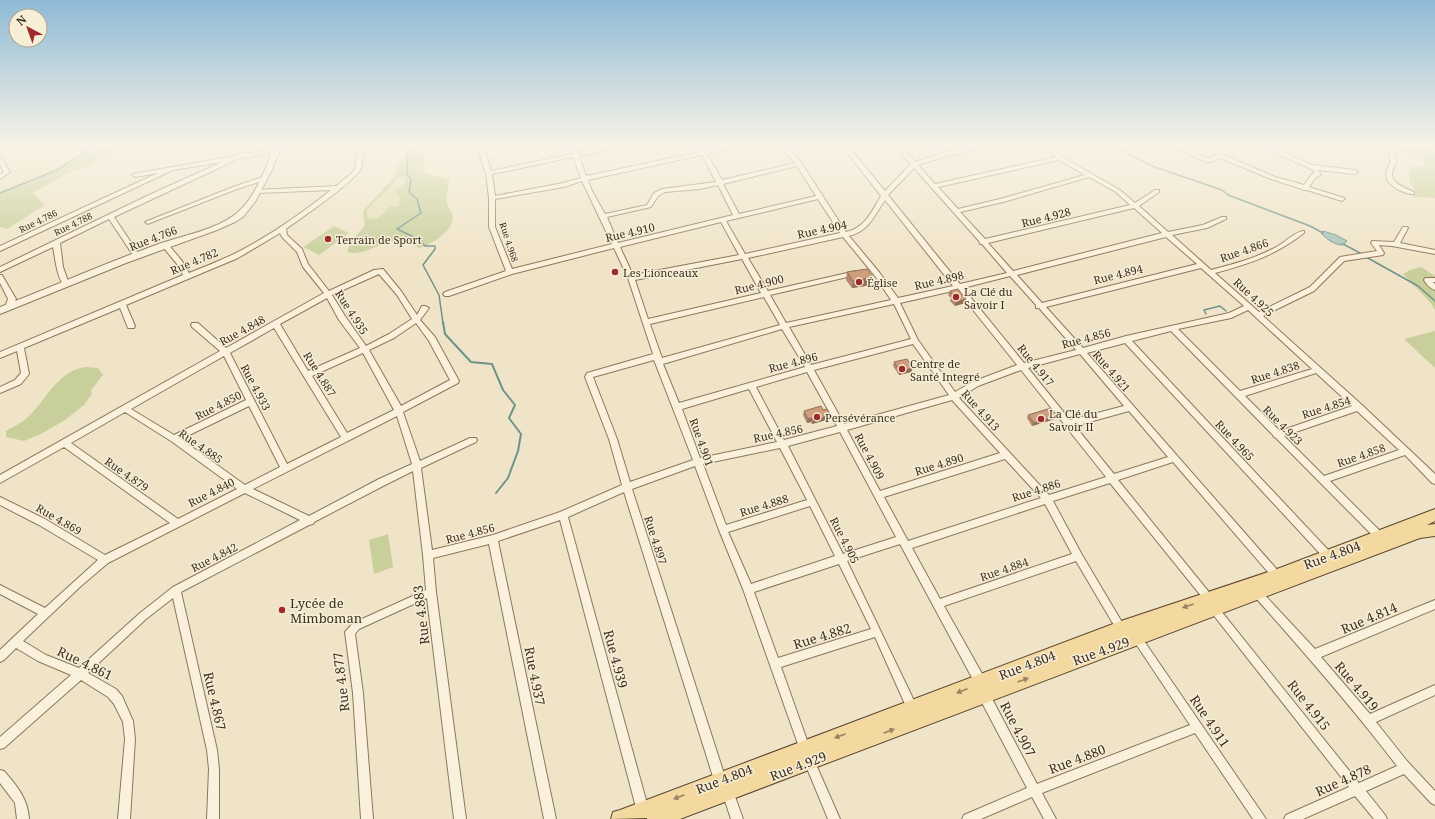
<svg xmlns="http://www.w3.org/2000/svg" width="1435" height="819" viewBox="0 0 1435 819" font-family="'Noto Serif',serif">
<style>
.farmland{fill:#e6deb5}
.green{fill:#c9cf9b;fill-rule:evenodd}
.water{fill:#a9c4bc;stroke:#6f938a}
.lines{fill:none;stroke-linecap:round;stroke-linejoin:round}
.stream-far1{stroke:#6f938a;stroke-width:1.5}
.stream{stroke:#6f938a;stroke-width:2}
.minor-casing{stroke:#8d765c;stroke-width:2}
.tertiary-casing{stroke:#8d765c;stroke-width:2}
.primary-casing{stroke:#5b4430;stroke-width:2}
.minor{fill:#faf1dc;fill-rule:evenodd}
.tertiary{fill:#faf1dc;fill-rule:evenodd}
.primary{fill:#f3d9a0;fill-rule:evenodd}
.wall{fill:#b2896c}
.shaded-wall{fill:#916f58}
.building{fill:#cf9f7d;stroke:#916f58}
.oneway{fill:#988460}
.poi-dot{fill:#9e2a2b;stroke:#f7eed8;stroke-width:1.5}
.labels{text-anchor:middle;dominant-baseline:central;stroke-width:3;stroke-linejoin:round;paint-order:stroke}
.far-street-label{font-size:9px;fill:#3d2e20;stroke:#f7eed8}
.street-label{font-size:11px;fill:#3d2e20;stroke:#f7eed8}
.poi-label{font-size:11px;fill:#3d2e20;stroke:#f7eed8;text-anchor:start}
.near-street-label{font-size:13px;fill:#3d2e20;stroke:#f7eed8}
.near-poi-label{font-size:13px;fill:#3d2e20;stroke:#f7eed8;text-anchor:start}
</style>
<rect width="100%" height="100%" fill="#f0e4c8"/>
<path class="farmland" d="M34 146H80L63 158 32 175 14 179 9 162 29 155 35 149Z
M48 170 51 171 0 193V189Z
M406 175 405 184 395 193H399L401 198 400 203 397 207 391 206 377 219 367 218V210L374 202 388 190 397 178Z"/>
<path class="green" d="M102 146H111L115 152 88 167 70 172 33 193 45 205 7 229 0 227V193L33 181Z
M405 146H422L425 155 422 170C430 177 439 175 449 180 449 187 446 194 447 202 447 207 452 211 453 216 453 232 432 244 419 248 412 244 406 241 398 241 381 241 359 259 347 251L352 240 365 226 363 211 395 176C398 172 397 168 399 164 402 156 406 156 405 146ZM406 176C404 182 406 187 398 187L394 193H399L397 197 401 198 400 203 397 207 391 206 377 219 367 218V210L374 202 388 190 397 178Z
M1397 146H1435V198L1413 197 1416 192 1409 181 1410 165 1427 166 1422 157 1401 153Z
M334 226 349 233 319 255 303 247Z
M1421 267 1435 276V310L1429 301 1403 274 1410 270Z
M1435 331V368L1404 339Z
M85 367 98 368 103 375 91 390 92 394 84 405 65 420 41 434 24 441 6 437V431C15 426 25 421 32 413 48 396 59 371 85 367Z
M388 534 393 567 374 574 369 540Z"/>
<path class="water" d="M1323 231 1336 235 1347 241 1343 245C1335 245 1326 239 1321 233Z"/>
<g class="lines">
<path class="stream-far1" d="M408 146 407 174 411 179 409 192 417 199 421 213 397 229 420 240 425 246H435V249L423 265 439 295 443 323
M1114 146 1152 166 1222 190 1228 195 1310 226 1323 233
M0 193 57 170 94 146
M1343 244 1362 254
M1366 257 1418 286 1435 301
M1206 314 1204 310 1220 306 1226 311"/>
<path class="stream" d="M443 322 445 334 471 362 492 364 503 390 515 405 509 418 521 434 518 451 508 478 496 493"/>
<g class="minor-casing">
<path id="minor" d="M358 146H364C363 153 363 161 361 168 356 181 300 219 286 229L287 235 302 249 308 264 329 291 374 270 383 269 401 291 417 315 422 306H425L429 308 420 320 435 337 459 381 458 383 403 412 420 461 470 438H476L477 440 476 442 421 468 432 550 493 535 560 512 622 485 609 439 585 377 587 373 653 354 628 278 614 248 512 274 449 296H445L443 294 445 292 506 271 489 227V198L486 173 482 163 478 146H484L491 171 572 154 570 149 560 147 559 146H575L577 153 611 146H621L618 148 579 156 586 176 700 152 697 146H703L706 151 732 146H742L741 147 707 154 722 180 795 163 781 146H787L802 164 846 232C865 228 872 211 881 196L842 146H848L885 191 911 164 895 146H901L915 162 942 153 935 146H941L947 152 978 146H989L986 148 947 156 918 165 935 184 1056 157 1043 146H1049L1062 157 1120 190 1135 203 1155 190H1159V192L1139 206 1168 232 1203 225 1222 217H1226V219L1207 228 1172 235 1211 270C1234 264 1257 258 1278 246 1285 242 1298 230 1304 231V233C1276 255 1249 264 1215 273L1259 312 1310 287 1340 257 1377 251 1371 243 1372 241 1394 242 1403 227H1407L1408 228 1400 243 1435 250V254L1392 246 1379 245 1384 253 1383 255 1344 261 1314 291 1263 316 1362 405 1435 474V484L1432 483 1405 455 1330 481 1383 534 1385 537 1383 540 1380 541 1377 540 1276 438 1274 437 1273 435 1171 331 1132 341 1331 553 1333 556 1331 559 1328 560 1325 559 1125 343 1087 353 1280 573 1282 576 1280 579 1277 580 1274 579 1173 462 1118 480 1212 596 1214 599 1212 602 1209 603 1206 602 1110 483 1053 501 1081 553 1126 629 1124 632 1121 634 1118 632 1076 561 944 606 985 679 986 683 985 687 981 688 977 687 900 544 847 561 918 709 917 713 913 714 909 713 875 637 781 667 814 760 840 819H828L804 761 743 589 719 530 695 466 632 489 726 780 724 784 720 786 716 784 714 780 624 492 568 517 649 811 647 815 643 817 639 815 637 811 560 520 498 541 556 819H544L489 544 433 558 436 592 466 819H454L427 598 359 629 355 634 363 693 373 819H361L353 693 345 632 353 623 426 590 423 555 413 471 385 485 314 522 313 524 309 525 181 592 217 750 219 769V819H207L209 769 207 750 173 598 146 619 88 673 116 689 122 696 133 721 135 739 130 819H118L125 739 123 722 114 704 108 697 81 680 4 748 0 749V737L71 675 38 661 16 648 4 660 0 662V650L38 614 0 594V585L45 608 98 560 39 525 0 505V497L45 519 105 555 170 523 64 447 0 483V475L220 351 192 327 191 325 192 323H198L226 348 324 293 303 267 297 252 282 237 280 233 238 258 126 305 135 326 134 328H128L120 308 24 348 29 374 21 384 0 393V387L15 380 21 373 17 351 0 358V352L183 275 177 264 163 247V243H167L182 261 189 273C204 267 219 261 234 254 268 237 301 214 331 190L257 193 255 192V190L336 186 352 173 355 168ZM702 155 716 182 662 189 654 193 647 205 605 214 592 191 588 180ZM573 157 581 178 563 183 495 196 492 174ZM1059 160 1085 175 1000 199 958 209 938 187ZM797 166 816 196 739 214 723 184ZM914 168 979 241 980 244H982L1007 273 960 284 888 195ZM1089 177 1116 192 1130 205 985 239 960 212 1003 202ZM582 181 612 244 512 269 495 227V199L564 187ZM718 185 733 215 618 243 607 217 651 207 658 196 665 192 700 189ZM818 199 840 233 745 254 726 221ZM885 200 953 286 898 298 879 272 849 236C869 231 874 216 885 200ZM1134 208 1162 233 1013 271 988 243ZM721 222 739 255 633 275 620 247ZM843 237 875 276 891 300 786 323 770 295 856 275 859 273 856 271 768 291 748 258ZM1166 237 1197 264 1042 303 1017 275ZM742 259 761 293 648 319 635 280ZM1201 268 1244 306 1229 313 1126 336 1083 348 1046 307ZM379 274 397 295 412 319 389 334 366 346 345 316 332 295ZM1010 276 1036 305V308H1039L1076 350 1024 363 963 288ZM957 290 1017 365 972 382 955 392 918 340 900 303ZM764 297 780 325 662 358 650 324ZM327 298 339 320 360 348 308 371 280 324ZM894 304 911 339 811 365 789 327ZM1248 310 1312 369 1240 391 1178 329 1231 318ZM416 323 429 341 450 380 401 406 369 350 394 338ZM274 328 341 437 287 464 230 353ZM782 329 805 367 679 403 663 364ZM913 344 949 395 844 424 814 370ZM363 353 394 410 347 433 312 376ZM1080 354 1124 406 1070 420 1028 368ZM224 356 246 400 174 435 131 409ZM654 360 693 460 630 482 617 439 593 377ZM1021 370 1106 477 1049 495 959 398 978 386ZM807 372 837 426 784 440 756 387ZM1316 373 1352 406 1280 431 1245 396ZM749 389 777 442 700 458 682 409ZM952 400 1000 453 880 491 847 430ZM249 406 280 467 245 485 181 439ZM1129 411 1168 457 1114 474 1075 426ZM1357 411 1399 450 1324 476 1284 436ZM125 412 171 441 237 489 178 519 71 443ZM397 416 412 464 379 479 309 516 253 489ZM840 432 896 537 843 554 788 446ZM780 448 807 500 726 525 703 464ZM1005 459 1041 498 908 541 884 497ZM245 493 300 520 173 587 140 613 79 668 46 655 23 641 81 586 108 563ZM1045 504 1072 554 940 599 912 548ZM810 506 835 556 751 584 728 532ZM839 564 871 629 778 658 754 592Z
M1172 146H1179L1208 159 1235 146H1242L1224 155 1275 177 1304 185 1312 174 1314 173 1313 170 1263 147 1262 146H1269L1312 165 1355 170 1358 172 1355 174 1318 170 1321 175 1316 177 1309 187 1344 198 1345 199 1342 201 1307 190H1303L1302 189 1271 179 1220 158 1210 162H1206Z
M1336 146H1342L1338 152 1336 153 1333 151Z
M1385 146H1391C1393 150 1395 153 1396 157 1397 162 1395 165 1393 169 1388 183 1404 187 1414 192V194C1409 195 1404 192 1399 190 1391 186 1384 180 1387 170 1388 167 1390 164 1390 161 1391 155 1388 151 1385 146Z
M277 148 279 149V151L238 159 114 217 140 256 139 258H135L109 219 60 243 63 267 69 284 68 286H66C57 282 55 256 53 247L0 272V267L149 195 222 162 173 170 0 251V246L158 173 135 177 132 175 133 174 235 156 241 153 243 154Z
M0 158 2 159 10 172 0 179V174L4 172 0 165Z
M263 177 266 179 265 180 237 189 150 223 148 224 145 222 233 187Z
M0 275H2L16 299 12 309H6L5 307 8 299 0 283Z
M1425 278H1435V282H1433L1435 284V290C1431 289 1426 284 1424 280Z
M1257 589 1260 590 1315 649 1435 600V609L1321 657 1370 714 1435 685V695L1376 722 1407 761 1435 791V805L1431 803 1404 774 1366 791 1385 815 1387 819H1374L1355 796 1303 819H1284L1286 815 1349 787 1211 612 1209 609 1211 606 1214 604 1217 606 1359 783 1397 766C1352 707 1303 651 1254 596L1252 593 1254 590Z
M1137 633 1140 635 1266 819H1253L1195 733 1042 793 1056 819H1044L1032 797 981 819H962L964 815 1027 788 980 699 979 695 980 691 984 690 988 691 1037 784 1190 725 1132 638 1134 635Z
M0 770 4 771C17 786 28 799 29 819H17L15 803 0 783Z
M728 786 732 788 743 819H731L722 792 724 788Z"/>
</g>
<g class="tertiary-casing">
<path id="tertiary" d="M274 146H282L271 172 255 202 243 217 235 222 217 230 126 263 0 314V307C52 287 103 264 156 245 180 236 218 230 238 212 255 198 267 166 274 146Z"/>
</g>
<g class="primary-casing">
<path id="primary" d="M1435 509V521L1427 525 1435 524V536L1420 538 680 819H647V818L611 819 613 812 620 810 1121 621 1277 569Z"/>
</g>
<use href="#minor" class="minor"/>
<use href="#tertiary" class="tertiary"/>
<use href="#primary" class="primary"/>
</g>
<path class="wall" d="M847 272 872 285 852 288 846 280Z
M950 291 965 303 955 306 950 301 951 298 948 295Z
M894 362 911 372 899 375 893 366Z
M823 410 831 415 830 419 812 424 811 422 807 423 803 415 804 411Z
M1028 415 1055 419 1032 426 1027 418Z"/>
<path class="shaded-wall" d="M873 277 872 285 852 288 853 281Z
M966 299 965 303 955 306 956 302Z
M913 368 911 372 899 375 900 371Z
M831 415 830 419 812 424 813 420Z
M1057 416 1055 419 1032 426 1034 423Z
M812 418 811 422 807 423 808 419Z"/>
<path class="building" d="M867 269 873 277 853 281 847 272Z
M958 289 966 299 956 302 951 297 954 296 950 291Z
M907 359 913 368 900 371 894 362Z
M821 406 823 410 827 409 831 415 813 420 812 418 808 419 804 411Z
M1051 408 1057 416 1034 423 1028 415Z"/>
<defs><path id="oneway-solid" d="M-6-.8H1V-3.2L6.5 0L1 3.2V.8H-6Z"/></defs>
<g class="oneway">
<use href="#oneway-solid" transform="translate(1188 606) rotate(161)"/>
<use href="#oneway-solid" transform="translate(1023 680) rotate(-20)"/>
<use href="#oneway-solid" transform="translate(962 691) rotate(159)"/>
<use href="#oneway-solid" transform="translate(889 731) rotate(-21)"/>
<use href="#oneway-solid" transform="translate(840 736) rotate(160)"/>
<use href="#oneway-solid" transform="translate(679 797) rotate(159)"/>
</g>
<linearGradient id="sky" x2="0" y2="1"><stop stop-color="#8fbad6"/><stop offset="0.56" stop-color="#f8f3e6"/><stop offset="1" stop-color="#f8f3e6" stop-opacity="0"/></linearGradient>
<rect width="1435" height="260" fill="url(#sky)"/>
<g class="poi-dot">
<circle cx="328" cy="239" r="4"/>
<circle cx="615" cy="272" r="4"/>
<circle cx="859" cy="282" r="4"/>
<circle cx="956" cy="297" r="4"/>
<circle cx="902" cy="369" r="4"/>
<circle cx="817" cy="417" r="4"/>
<circle cx="1041" cy="419" r="4"/>
<circle cx="282" cy="610" r="4"/>
</g>
<g class="labels">
<g class="far-street-label">
<text transform="translate(38 221) rotate(-26)">Rue 4.786</text>
<text transform="translate(73 224) rotate(-26)">Rue 4.788</text>
<text transform="translate(509 242) rotate(72)">Rue 4.968</text>
</g>
<g class="street-label">
<text transform="translate(1046 217) rotate(-14)">Rue 4.928</text>
<text transform="translate(822 229) rotate(-12)">Rue 4.904</text>
<text transform="translate(630 232) rotate(-13)">Rue 4.910</text>
<text transform="translate(153 238) rotate(-21)">Rue 4.766</text>
<text transform="translate(1244 250) rotate(-19)">Rue 4.866</text>
<text transform="translate(194 261) rotate(-23)">Rue 4.782</text>
<text transform="translate(1118 274) rotate(-14)">Rue 4.894</text>
<text transform="translate(939 280) rotate(-13)">Rue 4.898</text>
<text transform="translate(759 284) rotate(-14)">Rue 4.900</text>
<text transform="translate(1254 297) rotate(43)">Rue 4.925</text>
<text transform="translate(352 312) rotate(57)">Rue 4.935</text>
<text transform="translate(242 330) rotate(-29)">Rue 4.848</text>
<text transform="translate(1086 338) rotate(-15)">Rue 4.856</text>
<text transform="translate(793 362) rotate(-15)">Rue 4.896</text>
<text transform="translate(1036 365) rotate(51)">Rue 4.917</text>
<text transform="translate(1112 371) rotate(49)">Rue 4.921</text>
<text transform="translate(1275 372) rotate(-18)">Rue 4.838</text>
<text transform="translate(320 374) rotate(58)">Rue 4.887</text>
<text transform="translate(256 387) rotate(62)">Rue 4.933</text>
<text transform="translate(218 405) rotate(-27)">Rue 4.850</text>
<text transform="translate(1326 407) rotate(-18)">Rue 4.854</text>
<text transform="translate(981 410) rotate(48)">Rue 4.913</text>
<text transform="translate(1283 425) rotate(45)">Rue 4.923</text>
<text transform="translate(778 433) rotate(-12)">Rue 4.856</text>
<text transform="translate(1235 440) rotate(47)">Rue 4.965</text>
<text transform="translate(702 442) rotate(70)">Rue 4.901</text>
<text transform="translate(201 446) rotate(35)">Rue 4.885</text>
<text transform="translate(1361 455) rotate(-19)">Rue 4.858</text>
<text transform="translate(870 456) rotate(62)">Rue 4.909</text>
<text transform="translate(939 464) rotate(-17)">Rue 4.890</text>
<text transform="translate(127 474) rotate(35)">Rue 4.879</text>
<text transform="translate(1036 490) rotate(-18)">Rue 4.886</text>
<text transform="translate(211 492) rotate(-27)">Rue 4.840</text>
<text transform="translate(764 505) rotate(-17)">Rue 4.888</text>
<text transform="translate(59 519) rotate(30)">Rue 4.869</text>
<text transform="translate(470 533) rotate(-15)">Rue 4.856</text>
<text transform="translate(656 540) rotate(72)">Rue 4.897</text>
<text transform="translate(845 540) rotate(63)">Rue 4.905</text>
<text transform="translate(214 557) rotate(-27)">Rue 4.842</text>
<text transform="translate(1004 569) rotate(-19)">Rue 4.884</text>
</g>
<g class="poi-label">
<text x="336" y="239">Terrain de Sport</text>
<text x="623" y="272">Les Lionceaux</text>
<text x="867" y="282">Église</text>
<text x="964" y="291">La Clé du<tspan x="964" dy="13">Savoir I</tspan></text>
<text x="910" y="363">Centre de<tspan x="910" dy="13">Santé Integré</tspan></text>
<text x="1049" y="413">La Clé du<tspan x="1049" dy="13">Savoir II</tspan></text>
<text x="825" y="417">Persévérance</text>
</g>
<g class="near-street-label">
<text transform="translate(1332 555) rotate(-20)">Rue 4.804</text>
<text transform="translate(421 615) rotate(-97)">Rue 4.883</text>
<text transform="translate(1369 618) rotate(-23)">Rue 4.814</text>
<text transform="translate(822 636) rotate(-17)">Rue 4.882</text>
<text transform="translate(1101 651) rotate(-20)">Rue 4.929</text>
<text transform="translate(616 659) rotate(75)">Rue 4.939</text>
<text transform="translate(85 663) rotate(26)">Rue 4.861</text>
<text transform="translate(1027 665) rotate(-21)">Rue 4.804</text>
<text transform="translate(535 676) rotate(79)">Rue 4.937</text>
<text transform="translate(341 682) rotate(-97)">Rue 4.877</text>
<text transform="translate(1357 686) rotate(50)">Rue 4.919</text>
<text transform="translate(215 701) rotate(77)">Rue 4.867</text>
<text transform="translate(1309 705) rotate(52)">Rue 4.915</text>
<text transform="translate(1210 721) rotate(56)">Rue 4.911</text>
<text transform="translate(1018 729) rotate(62)">Rue 4.907</text>
<text transform="translate(1077 759) rotate(-21)">Rue 4.880</text>
<text transform="translate(798 766) rotate(-21)">Rue 4.929</text>
<text transform="translate(724 779) rotate(-21)">Rue 4.804</text>
<text transform="translate(1343 780) rotate(-24)">Rue 4.878</text>
</g>
<g class="near-poi-label">
<text x="290" y="603">Lycée de<tspan x="290" dy="15">Mimboman</tspan></text>
</g>
</g>
<g transform="translate(28 28) rotate(319)"><circle r="19" fill="#f7eed8" stroke="#ada18e"/>
<path d="M0-3L7 15L0 10L-7 15Z" fill="#9e2a2b"/>
<text y="-6" font-size="11" font-weight="bold" text-anchor="middle" fill="#3d2e20">N</text>
</g>
</svg>
